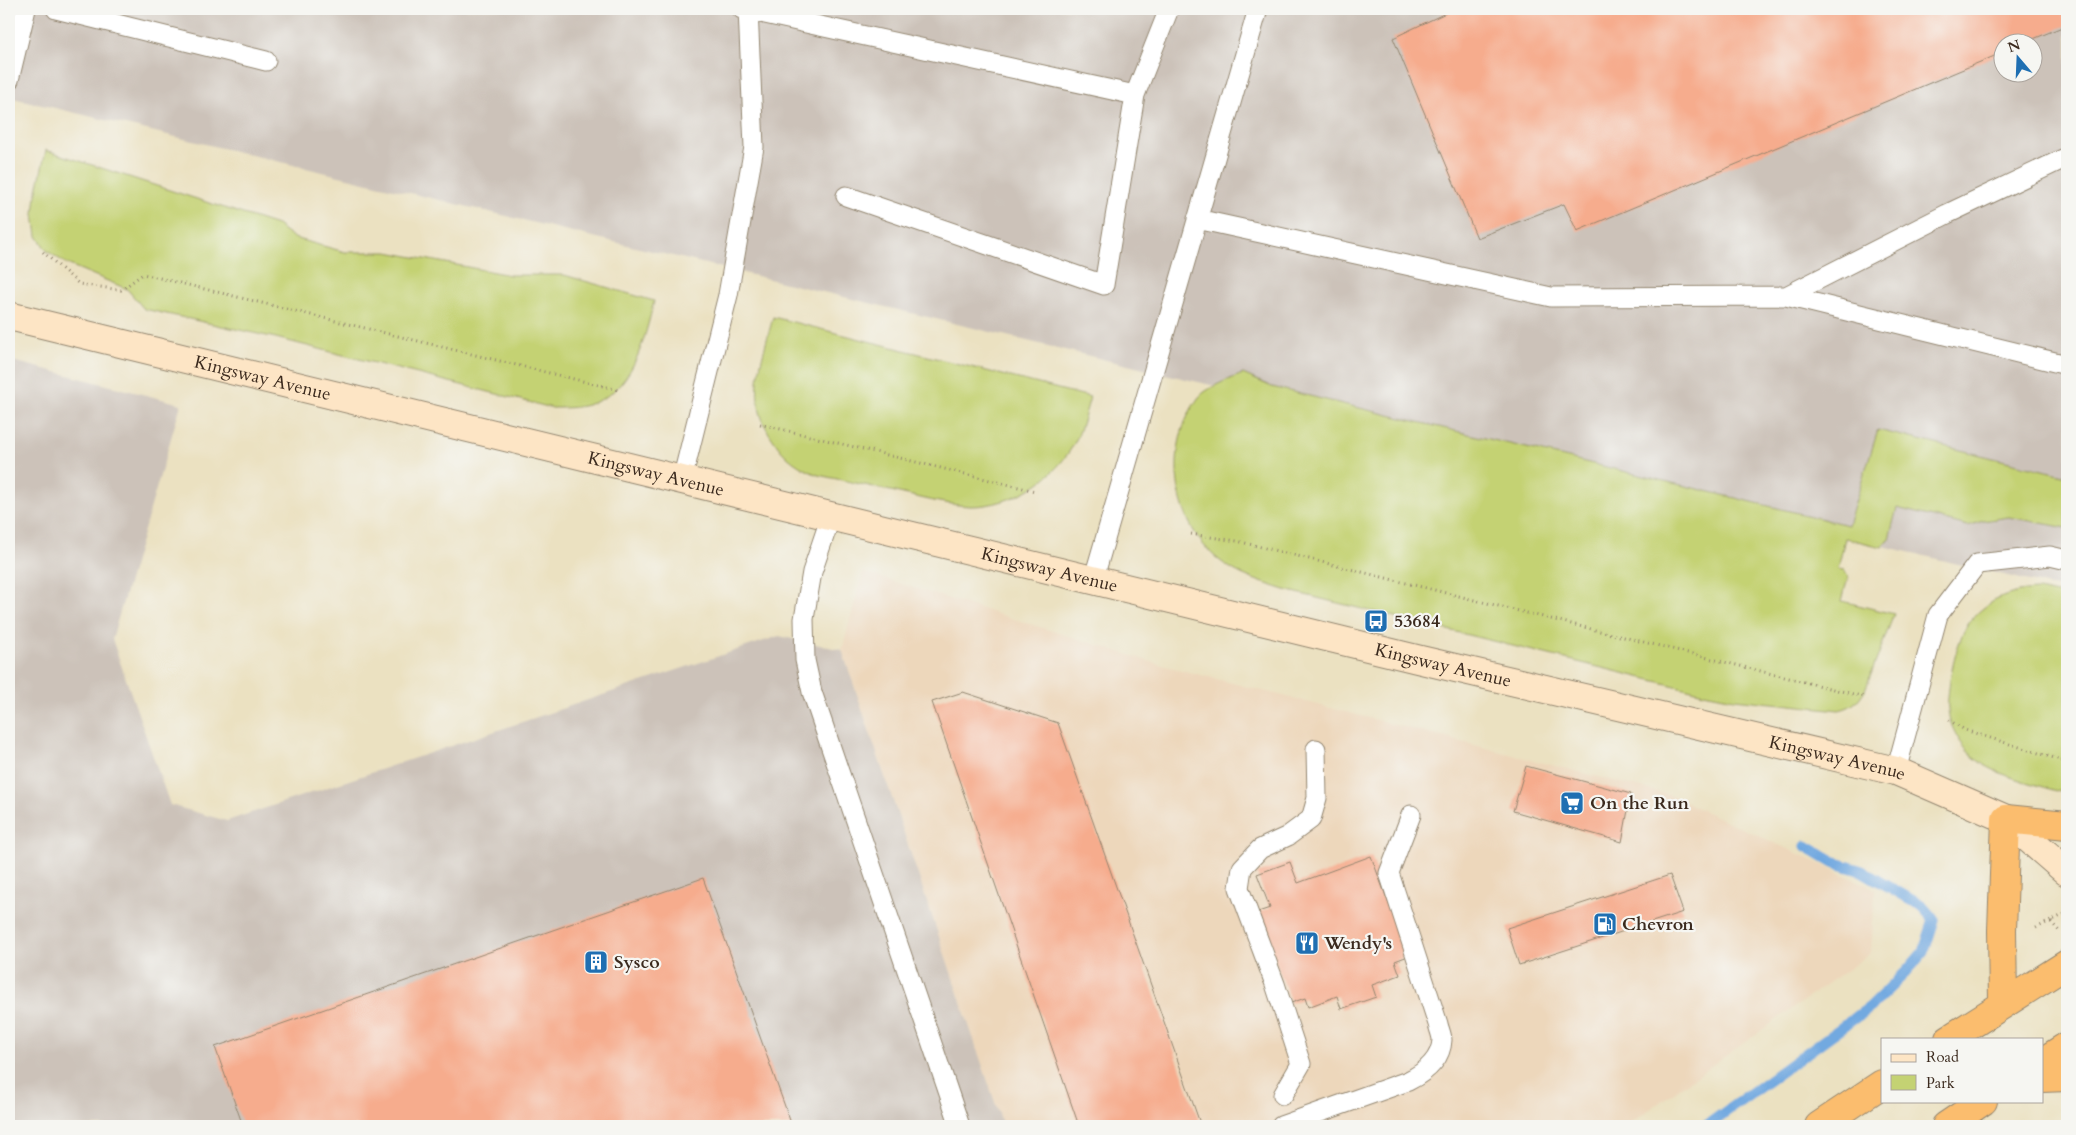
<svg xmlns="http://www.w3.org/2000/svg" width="2076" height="1135" viewBox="0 0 2076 1135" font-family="Cardo,serif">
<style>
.built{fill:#edd7bb}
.industrial{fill:#ccc2b9;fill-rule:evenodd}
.green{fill:#c4d273;stroke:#807e48}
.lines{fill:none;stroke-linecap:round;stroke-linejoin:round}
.stream{stroke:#72a9e0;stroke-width:11}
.building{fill:#f6ac8d}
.service-casing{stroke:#938670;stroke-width:21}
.secondary-casing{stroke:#938670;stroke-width:30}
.trunk-casing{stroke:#938670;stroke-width:30}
.path{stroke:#938670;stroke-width:3;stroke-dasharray:1 4;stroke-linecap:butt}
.service{stroke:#fff;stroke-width:19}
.secondary{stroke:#fde5c5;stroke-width:28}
.trunk{stroke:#fbbd6e;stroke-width:28}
.labels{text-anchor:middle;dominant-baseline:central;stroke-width:4.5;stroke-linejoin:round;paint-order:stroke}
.street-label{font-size:18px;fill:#3b2a1e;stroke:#f6f6f2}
.poi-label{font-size:18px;font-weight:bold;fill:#3b2a1e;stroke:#f6f6f2;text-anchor:start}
</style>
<rect width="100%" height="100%" fill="#f6f6f2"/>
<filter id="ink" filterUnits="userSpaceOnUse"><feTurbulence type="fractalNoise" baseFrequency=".02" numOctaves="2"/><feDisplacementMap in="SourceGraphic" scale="10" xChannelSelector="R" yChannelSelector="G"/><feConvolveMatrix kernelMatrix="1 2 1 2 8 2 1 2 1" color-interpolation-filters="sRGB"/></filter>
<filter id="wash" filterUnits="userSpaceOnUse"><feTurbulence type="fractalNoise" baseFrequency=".0096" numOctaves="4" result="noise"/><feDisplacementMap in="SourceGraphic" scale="20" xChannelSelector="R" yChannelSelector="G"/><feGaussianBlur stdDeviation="1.12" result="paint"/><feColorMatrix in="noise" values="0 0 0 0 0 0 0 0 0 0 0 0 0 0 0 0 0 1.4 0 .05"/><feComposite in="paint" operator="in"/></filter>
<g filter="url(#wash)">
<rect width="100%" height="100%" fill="#ebe1c1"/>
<path class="built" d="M863 572 1158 664 1669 795 1875 889 1871 953 1626 1126H1003L842 650Z"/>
<path class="industrial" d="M9 9H2067V590L9 97ZM2004 42H2034V72H2004Z
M9 360 181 404 112 639 170 805 227 821 779 636 842 650 1003 1126H9Z"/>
<path class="green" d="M46 150 277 225 294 238 345 252H387L510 275H564L654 301C644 341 633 393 587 405 576 408 564 408 552 408L276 338 144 309 127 289 67 264 47 251 37 236 34 214 36 195Z
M773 317 1090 397C1086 411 1082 427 1076 440 1057 478 1014 506 971 506 949 505 929 500 908 495 878 488 848 481 818 475 798 467 786 459 774 441 744 399 762 362 773 317Z
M1243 374 1272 387 1848 525 1878 430 2067 476V528L2009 517 1983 521 1968 526 1897 508 1889 539 1882 547 1845 538 1838 569 1844 570 1848 577 1842 601 1894 614 1865 690C1858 701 1853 707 1839 710L1734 699 1704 693 1285 590C1263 583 1237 575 1219 560 1172 523 1163 445 1199 397 1207 387 1232 378 1243 374Z
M2038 590 2067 596V794C2041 786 1996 776 1976 759 1963 749 1949 727 1948 710 1946 691 1956 642 1967 626 1983 601 2010 591 2038 590Z"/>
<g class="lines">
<path class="stream" d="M1706 1126 1870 1007 1906 972 1924 951 1934 920 1922 906 1862 871 1833 862 1806 846"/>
</g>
<g id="blocks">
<path class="building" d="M1454 9H2067V25L2026 42H2004V52L1577 231 1564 204 1477 238 1393 38Z
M963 692 1058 723 1201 1126H1079L932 702Z
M1526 766 1631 794 1622 842 1513 811Z
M1371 856 1408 956 1395 961 1400 975 1372 985 1376 997 1341 1009 1337 996 1308 1007 1305 998 1291 1003 1258 912 1270 908 1257 874 1290 862 1298 883Z
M1670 875 1683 912 1519 965 1507 928Z
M703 878 792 1126H243L215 1047Z"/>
</g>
</g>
<g filter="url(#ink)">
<use href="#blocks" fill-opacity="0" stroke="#938670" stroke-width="1"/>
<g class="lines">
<g class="service-casing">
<path id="service" d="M56 9 266 61
M742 9 1135 95 1169 9
M9 80 26 9
M846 196 1104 285 1135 95
M1197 219 1551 297 1786 296 2067 365
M1786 296 1947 214 2067 157
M682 480 728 295 754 147 748 9
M831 516 812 572 804 619 805 660 812 692 960 1126
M1093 581 1258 9
M1896 771 1938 615 1977 564 2050 556 2067 560
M1283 1095 1301 1064 1275 984 1239 888 1242 868 1260 849 1288 836 1311 819 1317 798 1316 749
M1281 1126 1408 1081C1424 1073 1441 1060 1442 1040 1442 1035 1439 1029 1438 1024L1389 873 1411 815"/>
</g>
<g class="secondary-casing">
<g id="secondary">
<path id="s1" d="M9 316 1421 660 1896 771 2006 819 2067 872"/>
</g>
</g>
<g class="trunk-casing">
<path id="trunk" d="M2003 1003 2002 930 2006 819 2067 825
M1949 1039 2067 964
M2042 1062 2067 1046
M2042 1078 2067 1077
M1819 1126 1882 1084
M1946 1126 1983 1101"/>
</g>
<path class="path" d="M43 252 79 284 121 290 143 274 619 390
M760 424 1035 491
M1191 534 1237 541 1865 697
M1949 720 1965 730 2067 762
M2051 922 2061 933
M2036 928 2065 914"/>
<use href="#service" class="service"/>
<use href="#secondary" class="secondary"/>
<use href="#trunk" class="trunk"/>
</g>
</g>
<defs>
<g id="bus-square" transform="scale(1.25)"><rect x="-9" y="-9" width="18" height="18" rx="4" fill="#1f6fb2" stroke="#f6f6f2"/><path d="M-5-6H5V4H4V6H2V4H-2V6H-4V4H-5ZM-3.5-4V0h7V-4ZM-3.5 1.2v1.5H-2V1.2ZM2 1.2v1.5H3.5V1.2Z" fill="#fff"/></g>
<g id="supermarket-square" transform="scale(1.25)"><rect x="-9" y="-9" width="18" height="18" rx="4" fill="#1f6fb2" stroke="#f6f6f2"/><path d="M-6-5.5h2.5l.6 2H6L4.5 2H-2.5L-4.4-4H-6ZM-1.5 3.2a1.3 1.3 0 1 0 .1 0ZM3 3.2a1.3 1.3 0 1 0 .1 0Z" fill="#fff"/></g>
<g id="fuel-square" transform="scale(1.25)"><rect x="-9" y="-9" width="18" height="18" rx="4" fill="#1f6fb2" stroke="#f6f6f2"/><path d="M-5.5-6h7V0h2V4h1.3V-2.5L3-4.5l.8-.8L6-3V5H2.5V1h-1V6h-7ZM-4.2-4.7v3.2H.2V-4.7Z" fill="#fff"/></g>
<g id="restaurant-square" transform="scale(1.25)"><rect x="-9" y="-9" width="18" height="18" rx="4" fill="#1f6fb2" stroke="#f6f6f2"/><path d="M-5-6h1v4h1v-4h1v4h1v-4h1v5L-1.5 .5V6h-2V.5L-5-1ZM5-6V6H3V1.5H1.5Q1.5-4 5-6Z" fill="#fff"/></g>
<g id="building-square" transform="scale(1.25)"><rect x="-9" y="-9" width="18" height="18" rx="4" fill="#1f6fb2" stroke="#f6f6f2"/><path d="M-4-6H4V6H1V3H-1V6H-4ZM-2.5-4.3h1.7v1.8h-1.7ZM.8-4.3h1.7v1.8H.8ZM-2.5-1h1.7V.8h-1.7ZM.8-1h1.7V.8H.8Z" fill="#fff"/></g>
</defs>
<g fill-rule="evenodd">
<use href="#bus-square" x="1376" y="621"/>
<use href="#supermarket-square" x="1572" y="803"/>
<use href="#fuel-square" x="1605" y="924"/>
<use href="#restaurant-square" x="1307" y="943"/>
<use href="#building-square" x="596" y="962"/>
</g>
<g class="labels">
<g class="street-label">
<text stroke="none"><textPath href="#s1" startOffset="261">Kingsway Avenue</textPath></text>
<text stroke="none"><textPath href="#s1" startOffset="666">Kingsway Avenue</textPath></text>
<text stroke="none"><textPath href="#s1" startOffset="1071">Kingsway Avenue</textPath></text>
<text stroke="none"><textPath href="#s1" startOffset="1476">Kingsway Avenue</textPath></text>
<text stroke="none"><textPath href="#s1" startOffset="1881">Kingsway Avenue</textPath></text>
</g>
<g class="poi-label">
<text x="1394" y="621">53684</text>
<text x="1590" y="803">On the Run</text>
<text x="1622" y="924">Chevron</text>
<text x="1324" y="943">Wendy's</text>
<text x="614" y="962">Sysco</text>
</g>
</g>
<rect width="2076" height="1135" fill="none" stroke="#f6f6f2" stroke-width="30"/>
<rect x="1881" y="1038" width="162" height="65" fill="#f6f6f2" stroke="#aba49d"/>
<rect x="1891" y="1054" width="25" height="8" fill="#fde5c5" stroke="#aba49d"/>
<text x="1926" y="1062" font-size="15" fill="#3b2a1e">Road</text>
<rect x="1891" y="1075" width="25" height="15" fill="#c4d273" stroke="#aba49d"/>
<text x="1926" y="1088" font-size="15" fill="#3b2a1e">Park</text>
<g transform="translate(2018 58) rotate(341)"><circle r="24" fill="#f6f6f2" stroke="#aba49d"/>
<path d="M0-4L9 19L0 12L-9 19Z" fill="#1f6fb2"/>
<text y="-8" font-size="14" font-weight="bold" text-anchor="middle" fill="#3b2a1e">N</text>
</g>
</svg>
